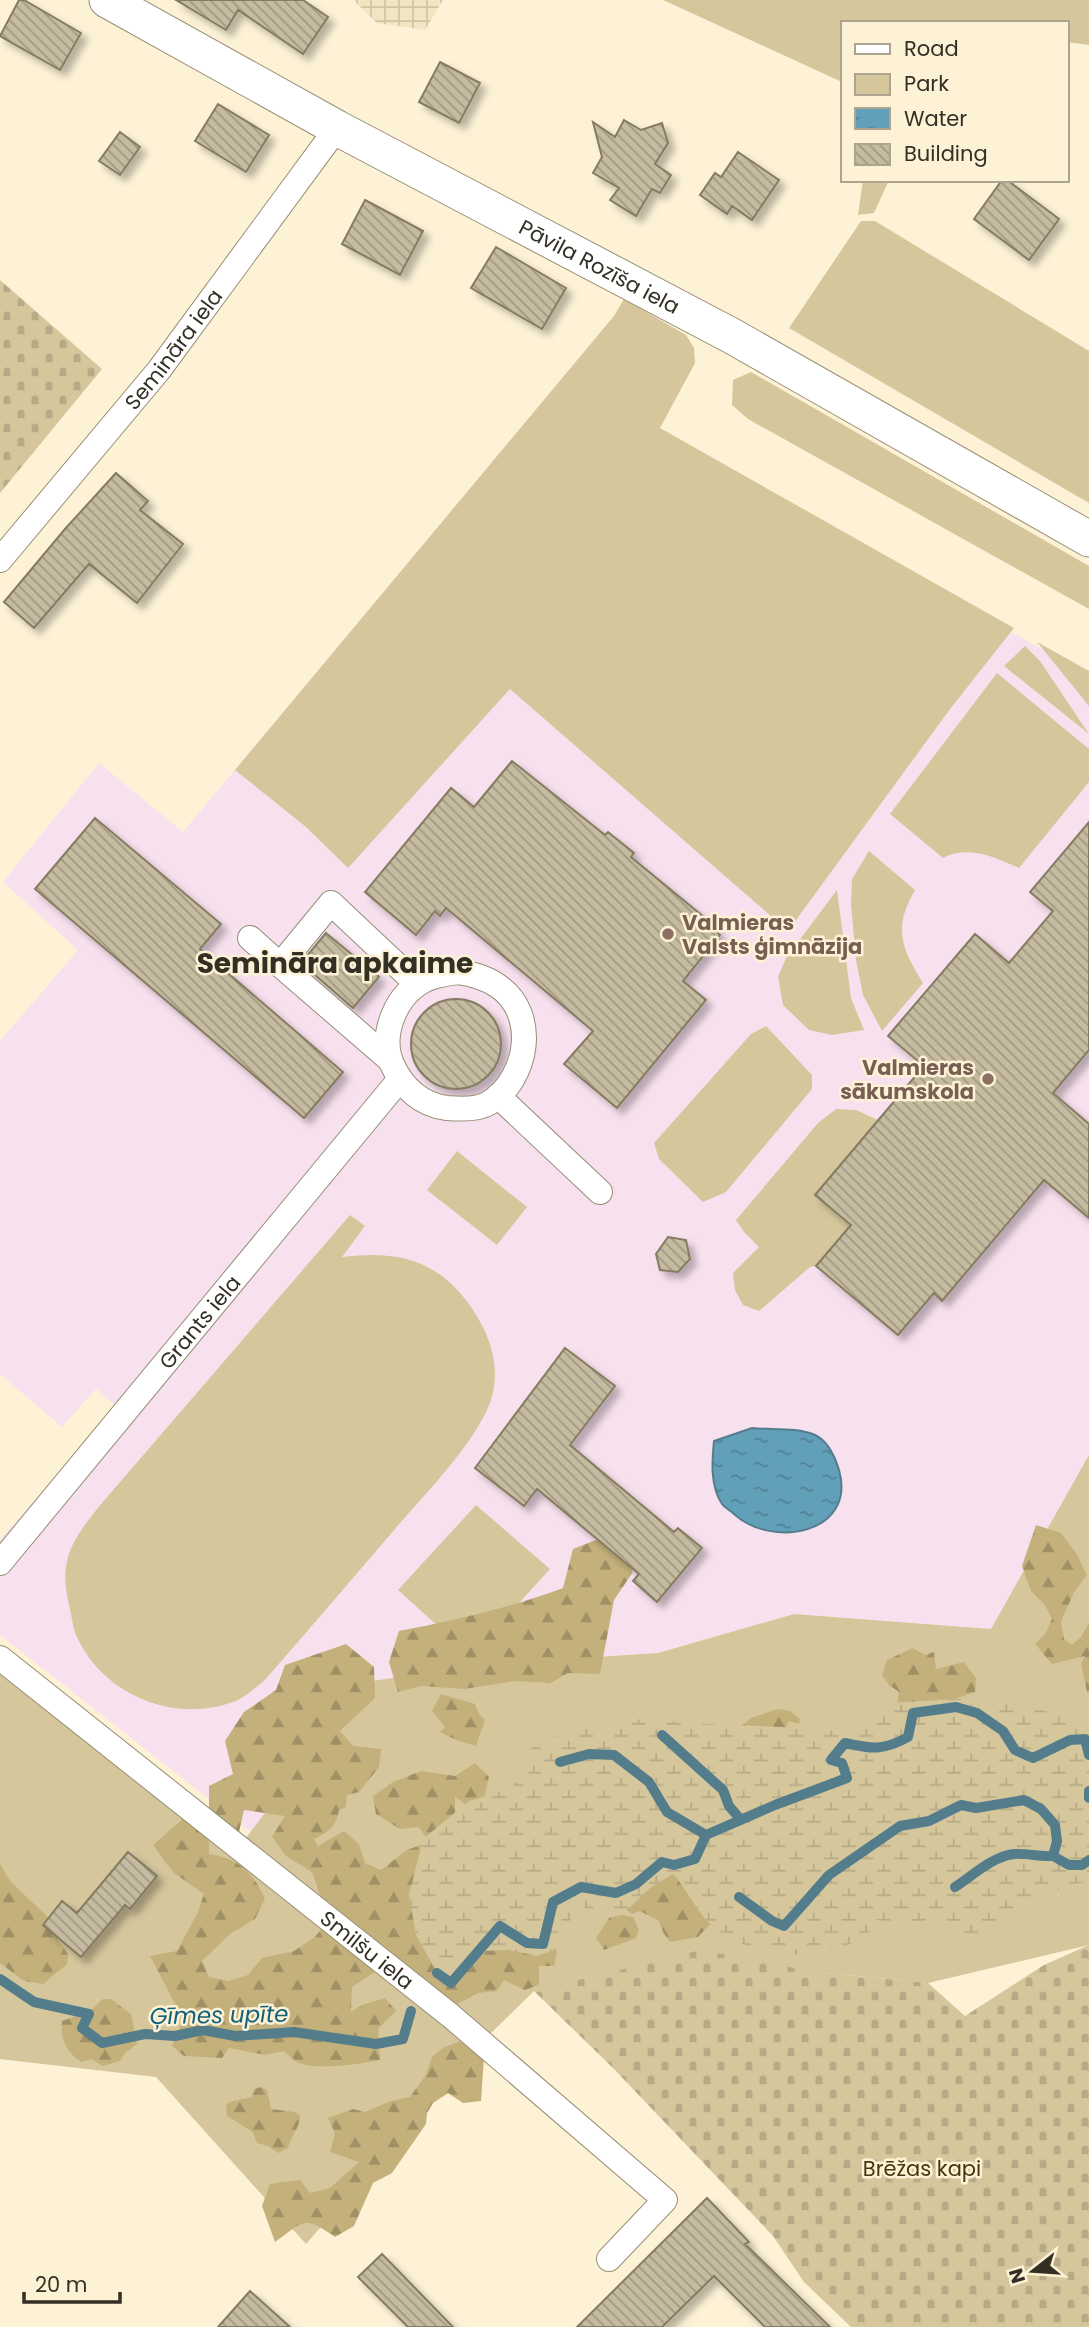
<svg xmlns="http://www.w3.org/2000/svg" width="1089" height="2327" viewBox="0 0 1089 2327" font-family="Poppins,sans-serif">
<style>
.industrial{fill:url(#industrial-grid)}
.education{fill:#f8e1ee}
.green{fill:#d5c69c}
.forest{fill:url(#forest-firs)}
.wetland{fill:url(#wetland-marsh)}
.cemetery{fill:url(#cemetery-stones)}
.water{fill:url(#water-ripples);stroke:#547d8c;stroke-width:2}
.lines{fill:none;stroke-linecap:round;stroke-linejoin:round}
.stream{stroke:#547d8c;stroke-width:10}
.building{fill:url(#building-back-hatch);stroke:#857b62;stroke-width:2;filter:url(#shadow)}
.street-casing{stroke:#978e74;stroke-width:26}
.secondary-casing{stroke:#978e74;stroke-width:37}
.street{stroke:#fff;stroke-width:24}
.secondary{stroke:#fff;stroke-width:35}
.education-dot{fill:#8d6e63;stroke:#fdf2d6;stroke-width:2.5}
.labels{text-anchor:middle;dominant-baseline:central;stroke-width:5;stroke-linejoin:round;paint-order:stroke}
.street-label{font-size:21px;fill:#332f24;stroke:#fdf2d6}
.education-label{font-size:21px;font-weight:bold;fill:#785e54;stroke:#fdf2d6;text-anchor:start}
.park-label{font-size:21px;fill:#45370b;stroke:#fdf2d6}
.water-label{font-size:23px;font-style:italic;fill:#11617c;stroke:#fdf2d6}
.district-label{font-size:28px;font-weight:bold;fill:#332f24;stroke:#fdf2d6}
</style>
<defs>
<pattern id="industrial-grid" width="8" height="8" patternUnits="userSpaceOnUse" patternTransform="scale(1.75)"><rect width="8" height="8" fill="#f2e5c1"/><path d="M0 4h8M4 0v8" fill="none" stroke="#d0c5a6"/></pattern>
<pattern id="forest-firs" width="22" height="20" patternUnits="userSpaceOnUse" patternTransform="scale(1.75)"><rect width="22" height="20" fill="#c4b07b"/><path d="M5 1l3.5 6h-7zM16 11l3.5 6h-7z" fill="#a09065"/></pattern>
<pattern id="wetland-marsh" width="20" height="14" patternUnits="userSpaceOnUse" patternTransform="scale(1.75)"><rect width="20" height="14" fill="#d5c69c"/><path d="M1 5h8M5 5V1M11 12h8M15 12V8" fill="none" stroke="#b7aa86"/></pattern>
<pattern id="cemetery-stones" width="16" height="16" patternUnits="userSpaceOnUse" patternTransform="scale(1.75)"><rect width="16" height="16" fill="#d5c69c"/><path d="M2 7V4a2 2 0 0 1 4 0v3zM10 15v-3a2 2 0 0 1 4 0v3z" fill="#b7aa86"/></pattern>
<pattern id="water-ripples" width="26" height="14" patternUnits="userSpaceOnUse" patternTransform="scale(1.75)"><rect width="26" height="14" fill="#629fb9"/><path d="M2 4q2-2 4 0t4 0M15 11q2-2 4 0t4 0" fill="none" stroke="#518296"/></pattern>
<pattern id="building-back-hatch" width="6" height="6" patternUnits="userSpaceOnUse" patternTransform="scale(1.75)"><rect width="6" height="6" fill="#c5bba0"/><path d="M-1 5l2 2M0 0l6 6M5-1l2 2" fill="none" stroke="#a19882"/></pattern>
<filter id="shadow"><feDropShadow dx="6" dy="6" stdDeviation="3.5" flood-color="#0004"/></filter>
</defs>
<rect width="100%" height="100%" fill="#fdf2d6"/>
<path class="industrial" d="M353 0H443L425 30 377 23Z"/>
<path class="education" d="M614 316 649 431 1089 675V1455L992 1629 794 1614 658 1653 487 1664 365 1682 251 1832 0 1635V1540L116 1406 96 1389 62 1427 0 1374V1041L78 950 3 882 99 763 183 832Z"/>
<path class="green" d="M663 0H1089V45L1066 42V23H842V82Z
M863 180H889L874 213 858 215Z
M861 221H875L1089 351V503L789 328Z
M624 299 686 335 694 348 695 363 660 428 1014 628 950 709 788 931 510 689 348 868 306 827 235 770 614 316Z
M751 372 1089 566V609L748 419 732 405 733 380Z
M1037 642 1089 671V706Z
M1025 646 1040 661 1089 734 1004 666Z
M997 673 1089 749V782L1019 868C994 857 968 845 943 858L890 814Z
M869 851 915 890C893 928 901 948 923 983L882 1031 863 995 856 960 851 904 852 879Z
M837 890 851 998 864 1030 832 1035 809 1030 783 1005 778 977 786 958Z
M766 1026 812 1075V1089L726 1192 703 1202 659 1159 654 1143 751 1034Z
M836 1109 856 1110 878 1120 816 1194 851 1225 816 1266 810 1267 759 1311 743 1305 735 1290 733 1273 759 1247 744 1232 736 1220 818 1123Z
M457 1151 527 1207 497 1245 427 1190Z
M350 1215 365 1226 342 1257C392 1251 432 1257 465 1299 484 1323 499 1355 494 1387 489 1430 423 1496 395 1529 351 1580 308 1631 263 1682 254 1688 243 1699 233 1702 172 1724 102 1694 76 1635 73 1628 72 1618 70 1609 67 1597 64 1580 66 1567 69 1542 87 1522 102 1503Z
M1089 1455V1945L928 1983 816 1972 534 1991 490 2034 306 2244 156 2077 0 2059V1658L239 1847 365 1682 487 1664 658 1653 794 1614 991 1629Z
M476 1505 550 1569 471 1656 398 1590Z"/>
<path class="forest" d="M1036 1525 1061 1533 1076 1553 1087 1575 1074 1592 1061 1622 1064 1639 1072 1645 1081 1637 1089 1623V1691L1087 1692 1081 1664 1085 1656 1052 1664 1035 1644 1046 1633 1052 1618 1044 1604 1031 1591 1022 1566Z
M606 1536 621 1550 633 1572 614 1600 600 1674 568 1673 551 1683 516 1681 464 1689 421 1686 398 1692 389 1662 399 1631C455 1620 510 1608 563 1588L573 1549Z
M346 1644 374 1667 375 1698 340 1731 353 1746 381 1749 379 1767 359 1792 347 1795 346 1807 339 1810C336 1826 329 1832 314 1839L318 1846 344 1831 359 1844 365 1863 381 1870 407 1850 429 1842 419 1827 400 1829 376 1814 373 1796 393 1782 421 1771 455 1776 475 1763 489 1777 483 1802 472 1809 455 1797V1830L552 1941 557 1952 554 1966H539V1985L525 1990 504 1980 497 1991 478 1993 452 2007 355 1923 324 1906 312 1872 286 1856 272 1837 285 1816 244 1810 239 1832 209 1812V1786L233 1774 225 1741 244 1712 276 1690 285 1665Z
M913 1648 925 1655 934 1652 936 1669 964 1662 976 1678 975 1692 934 1706 897 1704 899 1692 889 1685 882 1675 887 1660Z
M441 1694 475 1704 479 1714 485 1720 476 1746 456 1740 440 1732 445 1727 432 1711Z
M778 1709 790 1711 800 1719 799 1724 789 1721 783 1733 718 1916 698 1937 670 1942 663 1932 659 1921 640 1911 632 1914 620 1905 722 1743 751 1718Z
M185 1817 209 1829V1854C238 1858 253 1872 265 1899L255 1919 230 1934 202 1961 209 1977 228 1981 248 1975 262 1958 294 1951 315 1937 324 1926 378 1970 352 1987 351 2012 362 2005 385 1998 396 2011 378 2029 380 2060C361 2064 314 2071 297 2062 293 2059 288 2055 284 2051L265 2055 229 2048 222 2058 184 2056 172 2046 183 2019 150 1956 177 1951 197 1914 204 1894 174 1873 153 1845Z
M0 1864 10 1881 52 1921 57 1939 68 1954 67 1964 43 1984 24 1981 0 1963Z
M621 1915 633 1917 639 1930 636 1938 604 1950 596 1938 609 1918Z
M103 1999H111L131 2014 137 2044 125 2053 120 2061 103 2066 91 2059 81 2062C66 2051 60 2040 62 2021L91 2010Z
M465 2039 484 2057 481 2101 463 2103 448 2093 433 2103 427 2113 426 2124 392 2173 373 2183 354 2226 335 2237C303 2215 305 2221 275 2242L262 2206 270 2184 300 2180 310 2193 330 2188 359 2162 330 2152 335 2133 328 2118 353 2109 365 2112 391 2101 410 2097 426 2075 432 2057 443 2048Z
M261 2087 267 2090 271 2109 295 2112 300 2116C300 2128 291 2135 288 2148L278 2153 268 2146 257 2143 253 2132 227 2116 226 2106 229 2102 252 2097 254 2089Z"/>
<path class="wetland" d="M972 1698C994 1702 1058 1710 1073 1722 1081 1729 1086 1741 1089 1751V1881L1063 1887 994 1927 969 1937 936 1918 906 1926 879 1920C873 1926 868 1935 860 1939 820 1962 759 1959 720 1932 698 1917 690 1893 673 1874L650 1888 628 1909 595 1911 575 1904 568 1929 554 1950 537 1956 509 1950 481 1951 451 1983 437 1973 416 1935 409 1895 423 1839 469 1801 509 1789 529 1772 521 1753 566 1732 647 1718 685 1723 782 1727 819 1733 854 1726 891 1703Z"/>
<path class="cemetery" d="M0 280 102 369 0 493Z
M1089 1945V2327H851L804 2282 773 2236 613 2068 534 1991 701 1950 816 1972 928 1983 965 2016 1044 1965Z"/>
<path class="water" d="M752 1428C772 1430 797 1427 815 1435 828 1441 835 1457 839 1470 857 1534 772 1549 734 1514 731 1511 725 1508 722 1504 710 1486 712 1461 714 1441Z"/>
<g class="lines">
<path class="stream" d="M662 1735 723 1790 729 1806 741 1820
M560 1762 589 1754 614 1755 649 1782 667 1812 706 1835
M1089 1791V1798
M955 1887C972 1876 993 1856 1014 1854 1027 1853 1040 1857 1053 1856
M739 1897 772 1921 784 1926 829 1875 900 1826 929 1821 961 1805 976 1808 1024 1800 1041 1809 1055 1825 1057 1841 1053 1856 1069 1865H1082L1089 1860
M437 1973 451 1983 500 1926 527 1943 543 1944 553 1902 581 1887 616 1893 636 1884 662 1862 674 1865 695 1859 706 1835 775 1805 847 1778 842 1763 831 1760 845 1743C872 1749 883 1751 908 1737L913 1713 956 1707 977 1713 1003 1731 1015 1750 1033 1758 1070 1740 1085 1739 1089 1755
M0 1979 34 2002 89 2014 82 2028 102 2043 145 2034 175 2036 203 2030 235 2036 294 2032 376 2044 403 2039 411 2011"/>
</g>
<path class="building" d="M19 0H24L81 33 60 70 0 36Z
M176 0H303L328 17 303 54 238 10 226 30Z
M440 62 480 83 459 123 419 102Z
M218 104 269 135 246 172 195 141Z
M624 120 641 130 662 123 668 143 655 164 671 175 660 193 652 189 636 216 610 200 619 188 593 173 602 157 593 122 615 137Z
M120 132 140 147 120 175 99 161Z
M738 152 779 180 752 220 732 206 727 214 700 195 715 173 721 177Z
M1002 180H1007L1059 219 1029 260 974 219Z
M365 200 423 231 400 275 342 244Z
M496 247 566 288 542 329 471 288Z
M116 473 148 501 140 510 183 544 137 603 89 564 34 628 4 602 65 529Z
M512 761 605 835 608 832 634 853 631 857 715 926 713 928 720 935 683 981 706 1000 617 1108 564 1064 593 1031 446 908 440 916 435 911 416 935 365 892 451 788 474 807Z
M95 818 221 924 200 949 343 1072 304 1118 35 889Z
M1089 822V1050L1053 1093 1089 1124V1218L1044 1180 942 1301 934 1293 898 1335 816 1266 851 1225 815 1195 924 1066 888 1036 975 934 1009 963 1053 911 1030 892Z
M326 933 379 977 353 1008 301 963Z
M411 1044a45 45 0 1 1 90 0a45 45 0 1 1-90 0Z
M668 1237 686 1240 690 1259 678 1272 660 1270 656 1254Z
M565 1348 615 1386 570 1445 674 1532 678 1528 702 1548 657 1602 633 1581 639 1574 537 1489 524 1506 475 1468Z
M128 1852 157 1876 130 1909 125 1905 81 1957 43 1925 62 1901 77 1913Z
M707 2198 749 2242 745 2244 830 2327H765L714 2276 662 2327H577Z
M382 2254 453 2327H408L358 2277Z
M250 2291 290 2327H218Z"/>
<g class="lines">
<g class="street-casing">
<g id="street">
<path id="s1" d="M0 560 159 370 337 128"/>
<path d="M250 938 280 965"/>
<path d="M458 972C473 974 485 977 498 986 539 1014 528 1079 489 1103 478 1110 459 1109 447 1108 421 1105 402 1087 392 1064 380 1037 394 1000 418 984 430 976 444 974 458 972Z"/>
<path d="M390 1060 280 965 331 903 417 984"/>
<path d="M498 1096 600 1192"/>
<path id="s2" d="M0 1563 400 1079"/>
<path id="s3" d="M0 1658 451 2016 665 2200 609 2259"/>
</g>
</g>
<g class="secondary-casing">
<g id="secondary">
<path id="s4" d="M107 0 337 128 732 336 1089 539"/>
</g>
</g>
<use href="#street" class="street"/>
<use href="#secondary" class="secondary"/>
</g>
<g class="education-dot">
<circle cx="668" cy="934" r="7"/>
<circle cx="988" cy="1079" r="7"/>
</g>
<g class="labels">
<g class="street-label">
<text stroke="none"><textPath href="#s4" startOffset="560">Pāvila Rozīša iela</textPath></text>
<text stroke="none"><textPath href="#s1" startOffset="273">Semināra iela</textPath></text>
<text stroke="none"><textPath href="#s2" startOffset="313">Grants iela</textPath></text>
<text stroke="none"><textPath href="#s3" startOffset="469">Smilšu iela</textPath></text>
</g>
<g class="education-label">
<text x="682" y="922">Valmieras<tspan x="682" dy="24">Valsts ģimnāzija</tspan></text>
<text x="974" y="1067" text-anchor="end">Valmieras<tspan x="974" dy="24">sākumskola</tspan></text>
</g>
<g class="park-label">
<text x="922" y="2168">Brēžas kapi</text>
</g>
<g class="water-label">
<text transform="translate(219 2015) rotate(-1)">Ģīmes upīte</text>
</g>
<g class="district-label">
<text x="335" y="963">Semināra apkaime</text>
</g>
</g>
<rect x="841" y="21" width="228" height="161" fill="#fdf2d6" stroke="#aca48f" stroke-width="2"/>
<rect x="855" y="44" width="35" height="10" fill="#ffffff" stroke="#aca48f" stroke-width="2"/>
<text x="904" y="56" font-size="21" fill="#332f24">Road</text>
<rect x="855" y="74" width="35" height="21" fill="#d5c69c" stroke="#aca48f" stroke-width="2"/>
<text x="904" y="91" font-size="21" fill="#332f24">Park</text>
<rect x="855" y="108" width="35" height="21" fill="url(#water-ripples)" stroke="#aca48f" stroke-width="2"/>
<text x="904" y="126" font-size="21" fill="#332f24">Water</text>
<rect x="855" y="144" width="35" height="21" fill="url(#building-back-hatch)" stroke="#aca48f" stroke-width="2"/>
<text x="904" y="161" font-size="21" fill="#332f24">Building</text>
<g transform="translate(1033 2271) rotate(253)" stroke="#fdf2d6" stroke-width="5" paint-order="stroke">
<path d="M0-5L12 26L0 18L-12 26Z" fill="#332f24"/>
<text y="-10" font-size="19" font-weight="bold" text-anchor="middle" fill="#332f24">N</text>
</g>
<path d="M24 2292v10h96v-10" fill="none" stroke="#332f24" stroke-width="3.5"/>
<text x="35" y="2292" font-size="21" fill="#332f24" stroke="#fdf2d6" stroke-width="5" paint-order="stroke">20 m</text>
</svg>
